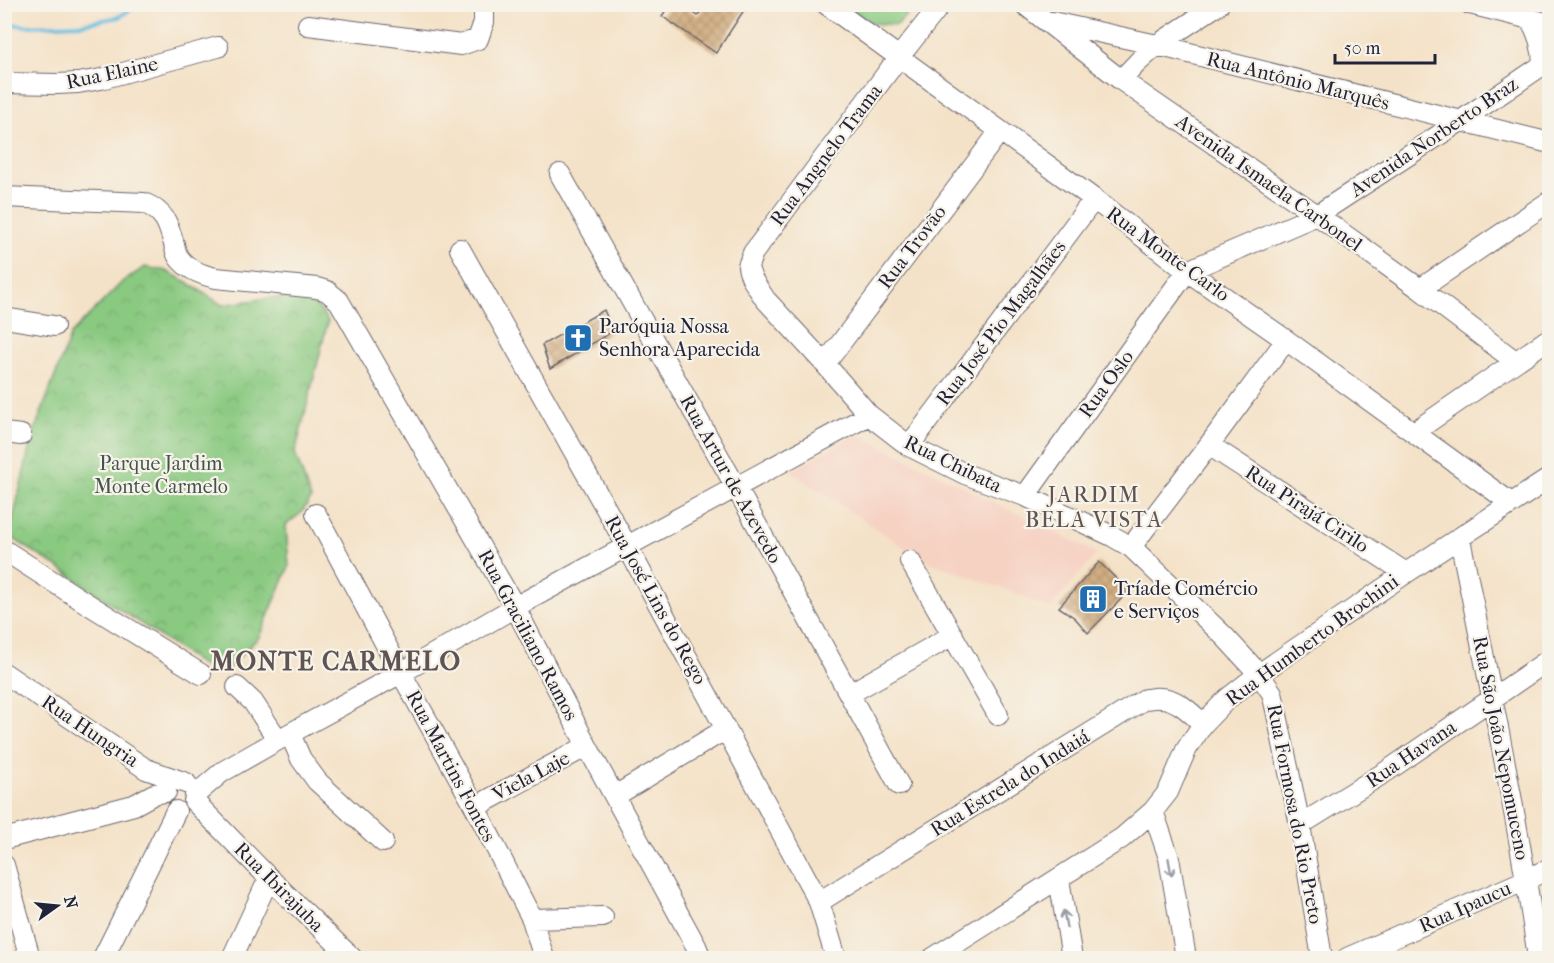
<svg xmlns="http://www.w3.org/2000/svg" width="1554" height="963" viewBox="0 0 1554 963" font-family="'IM FELL French Canon',serif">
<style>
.built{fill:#f6d2c3}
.park{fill:url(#park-crowns);stroke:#56765e;stroke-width:1.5}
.garden{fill:#89c980;stroke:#56765e;stroke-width:1.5}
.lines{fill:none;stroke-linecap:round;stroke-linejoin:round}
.stream{stroke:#63bbe0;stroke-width:4}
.building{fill:url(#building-cross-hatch)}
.minor-casing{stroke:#6c656c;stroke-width:22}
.minor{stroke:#fff;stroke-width:20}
.oneway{stroke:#9c9ca7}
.labels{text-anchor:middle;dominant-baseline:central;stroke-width:4.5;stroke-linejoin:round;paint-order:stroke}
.street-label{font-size:20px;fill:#22223b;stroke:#f7f3e8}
.poi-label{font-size:20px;fill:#22223b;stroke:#f7f3e8;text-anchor:start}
.park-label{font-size:20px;fill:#415450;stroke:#f7f3e8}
.quarter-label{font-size:22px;letter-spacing:1.5px;fill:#5f5354;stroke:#f7f3e8}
.district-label{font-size:26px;font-weight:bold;letter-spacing:1.5px;fill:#5f5354;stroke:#f7f3e8}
</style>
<defs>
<pattern id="park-crowns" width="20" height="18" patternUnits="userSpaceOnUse" patternTransform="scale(1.5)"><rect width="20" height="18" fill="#89c980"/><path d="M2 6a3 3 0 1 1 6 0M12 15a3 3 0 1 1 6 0" fill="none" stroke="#76ac70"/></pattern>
<pattern id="building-cross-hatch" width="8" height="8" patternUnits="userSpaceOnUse" patternTransform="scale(1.5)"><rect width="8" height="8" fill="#d1ae82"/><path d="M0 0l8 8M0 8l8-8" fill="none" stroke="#b39571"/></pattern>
</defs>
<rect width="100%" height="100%" fill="#f7f3e8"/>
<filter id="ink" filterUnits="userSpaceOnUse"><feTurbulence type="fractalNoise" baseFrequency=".0167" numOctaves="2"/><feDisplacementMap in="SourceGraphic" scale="12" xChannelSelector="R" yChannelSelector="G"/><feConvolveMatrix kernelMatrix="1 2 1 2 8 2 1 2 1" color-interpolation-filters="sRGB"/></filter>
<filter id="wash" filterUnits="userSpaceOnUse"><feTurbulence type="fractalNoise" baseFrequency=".008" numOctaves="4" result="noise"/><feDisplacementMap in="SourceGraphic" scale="24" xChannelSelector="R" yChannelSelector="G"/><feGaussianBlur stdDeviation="1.35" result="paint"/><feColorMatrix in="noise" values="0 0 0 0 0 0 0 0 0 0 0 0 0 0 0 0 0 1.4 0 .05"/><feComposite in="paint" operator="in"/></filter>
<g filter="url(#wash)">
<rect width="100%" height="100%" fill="#f4e2c8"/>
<path class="built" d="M857 434 1097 553 1050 609 1010 591 921 559 790 471Z"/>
<path class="park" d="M145 267 166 271 187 282 222 305C244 302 294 291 312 303 319 307 323 314 328 321L295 453 311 499 301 513 286 525 289 567 259 637 225 671 209 670 59 568 9 536 32 437 71 334 123 281Z"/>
<path class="garden" d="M844 5H915L897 25 872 23 849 9Z"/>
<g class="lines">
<path class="stream" d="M4 23 26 26 82 24 119 17 139 4"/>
</g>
<g id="blocks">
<path class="building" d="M670 4H681L698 16 705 4H748L716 53 662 16Z
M604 310 613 331 550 369 542 345Z
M1099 562 1129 591 1088 633 1075 618 1059 607Z"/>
</g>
</g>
<g filter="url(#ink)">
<use href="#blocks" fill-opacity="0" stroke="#6c656c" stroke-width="1.5"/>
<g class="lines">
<g class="minor-casing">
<path id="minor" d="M826 4 1094 199 1187 271 1286 340 1511 503
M941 4 899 57 753 253 748 266 749 271 752 279 765 299 825 364 869 415 909 446 965 474 1025 496 1082 522 1112 536 1131 547 1225 637 1259 674 1272 693 1276 710 1300 825 1322 958
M1024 4 1121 80 1317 215 1420 289 1515 361
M1470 4 1550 24
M1530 19C1539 34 1543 48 1543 65
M1052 22 1157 45 1550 143
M308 25 461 45 478 39 484 22V4
M1121 80 1138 62 1157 45 1219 4
M4 83 57 84 78 83 101 79 218 47
M560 174 736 487 899 785
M4 197 144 203C165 212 168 223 174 244 175 249 176 254 179 258 188 270 202 275 216 278L317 288 327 291 339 301 515 607 587 746 696 946 701 958
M460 249 627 546 819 902 836 958
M1420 289 1550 201
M4 318 54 326
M825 364 1000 131
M1414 432 1550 338
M4 433 21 435
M1209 445 1406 573
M909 446 1094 199
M1025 496 1187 271 1317 215 1459 122 1550 60
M316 514 401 673 475 807 532 919 544 958
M1460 539C1488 678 1518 818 1538 958
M1131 547 1209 445 1286 340
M4 550 83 601 201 674
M910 561 998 715
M4 673 146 769 186 783
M237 687 253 702 278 740
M849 694 953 635
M290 734 301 759 317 781 383 842
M195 795 222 772 278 740 401 673 515 607 869 415
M615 796 726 729
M194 801 269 878 352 958
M475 807 587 746
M1153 811 1169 858 1186 958
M1300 825 1387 771 1550 659
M4 839 134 805 154 794 166 792
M4 865 30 958
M1059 879 1072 958
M819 902 1145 699C1150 699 1155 697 1160 698 1177 698 1191 713 1203 724
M532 919 603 917
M103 958 176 811
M232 958 269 878
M933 958 1122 838 1153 811 1168 792 1186 750 1203 724 1227 699 1259 674 1406 573 1550 478
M1347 958 1526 880 1550 868"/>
</g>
<use href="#minor" class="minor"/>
</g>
<defs><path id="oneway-shaft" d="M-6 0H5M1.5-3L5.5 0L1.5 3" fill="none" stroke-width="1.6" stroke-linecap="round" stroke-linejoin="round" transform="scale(1.5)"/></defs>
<g class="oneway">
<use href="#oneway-shaft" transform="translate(1170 867) rotate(80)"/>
<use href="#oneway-shaft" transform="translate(1065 919) rotate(-100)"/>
</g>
</g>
<defs>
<g id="church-square" transform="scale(1.5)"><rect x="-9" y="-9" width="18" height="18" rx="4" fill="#1f6fb2" stroke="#f7f3e8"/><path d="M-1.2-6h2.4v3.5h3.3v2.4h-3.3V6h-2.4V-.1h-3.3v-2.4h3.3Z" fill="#fff"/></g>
<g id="building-square" transform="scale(1.5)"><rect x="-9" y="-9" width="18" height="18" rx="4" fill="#1f6fb2" stroke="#f7f3e8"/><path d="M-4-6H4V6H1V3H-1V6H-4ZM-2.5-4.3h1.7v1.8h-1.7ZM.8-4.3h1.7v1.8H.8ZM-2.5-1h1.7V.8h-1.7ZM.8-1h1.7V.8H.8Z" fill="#fff"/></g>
</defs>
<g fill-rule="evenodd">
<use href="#church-square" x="578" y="338"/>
<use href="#building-square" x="1093" y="599"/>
</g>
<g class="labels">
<g class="street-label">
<text transform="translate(112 73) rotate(-12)">Rua Elaine</text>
<text transform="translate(1298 81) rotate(14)">Rua Antônio Marquês</text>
<text transform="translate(1434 137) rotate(-34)">Avenida Norberto Braz</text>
<text transform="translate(826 155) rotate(-53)">Rua Angnelo Trama</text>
<text transform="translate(1269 183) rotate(35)">Avenida Ismaela Carbonel</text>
<text transform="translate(912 247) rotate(-53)">Rua Trovão</text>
<text transform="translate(1168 254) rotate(36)">Rua Monte Carlo</text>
<text transform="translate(1001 323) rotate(-53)">Rua José Pio Magalhães</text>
<text transform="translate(1106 384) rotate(-54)">Rua Oslo</text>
<text transform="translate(953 464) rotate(26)">Rua Chibata</text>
<text transform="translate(731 479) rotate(61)">Rua Artur de Azevedo</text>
<text transform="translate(1307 509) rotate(33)">Rua Pirajá Cirilo</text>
<text transform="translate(656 600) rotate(61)">Rua José Lins do Rego</text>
<text transform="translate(528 635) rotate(62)">Rua Graciliano Ramos</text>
<text transform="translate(1312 640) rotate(-36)">Rua Humberto Brochini</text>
<text transform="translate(90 731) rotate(34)">Rua Hungria</text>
<text transform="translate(1501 748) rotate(79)">Rua São João Nepomuceno</text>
<text transform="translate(1411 754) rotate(-34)">Rua Havana</text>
<text transform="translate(451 766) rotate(62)">Rua Martins Fontes</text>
<text transform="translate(531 776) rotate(-28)">Viela Laje</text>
<text transform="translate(1010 783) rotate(-32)">Rua Estrela do Indaiá</text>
<text transform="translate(1295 814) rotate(79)">Rua Formosa do Rio Preto</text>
<text transform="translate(279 887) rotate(45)">Rua Ibirajuba</text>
<text transform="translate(1465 907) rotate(-24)">Rua Ipaucu</text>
</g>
<g class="poi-label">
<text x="599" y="326">Paróquia Nossa<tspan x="599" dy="23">Senhora Aparecida</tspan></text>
<text x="1114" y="588">Tríade Comércio<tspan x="1114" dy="23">e Serviços</tspan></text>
</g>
<g class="park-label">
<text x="161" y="463">Parque Jardim<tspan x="161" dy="23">Monte Carmelo</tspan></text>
</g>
<g class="quarter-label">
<text x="1094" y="495">JARDIM<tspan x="1094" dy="25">BELA VISTA</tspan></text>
</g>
<g class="district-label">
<text x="336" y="661">MONTE CARMELO</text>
</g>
</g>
<rect width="1554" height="963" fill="none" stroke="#f7f3e8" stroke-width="24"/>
<g transform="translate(57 906) rotate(75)" stroke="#f7f3e8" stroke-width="4.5" paint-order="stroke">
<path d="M0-4.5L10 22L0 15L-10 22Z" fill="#22223b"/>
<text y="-9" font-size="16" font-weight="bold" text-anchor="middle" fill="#22223b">N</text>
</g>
<path d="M1335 54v9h100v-9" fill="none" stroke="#22223b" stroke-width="3"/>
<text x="1344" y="54" font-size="18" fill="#22223b" stroke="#f7f3e8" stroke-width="4.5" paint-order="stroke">50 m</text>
</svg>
